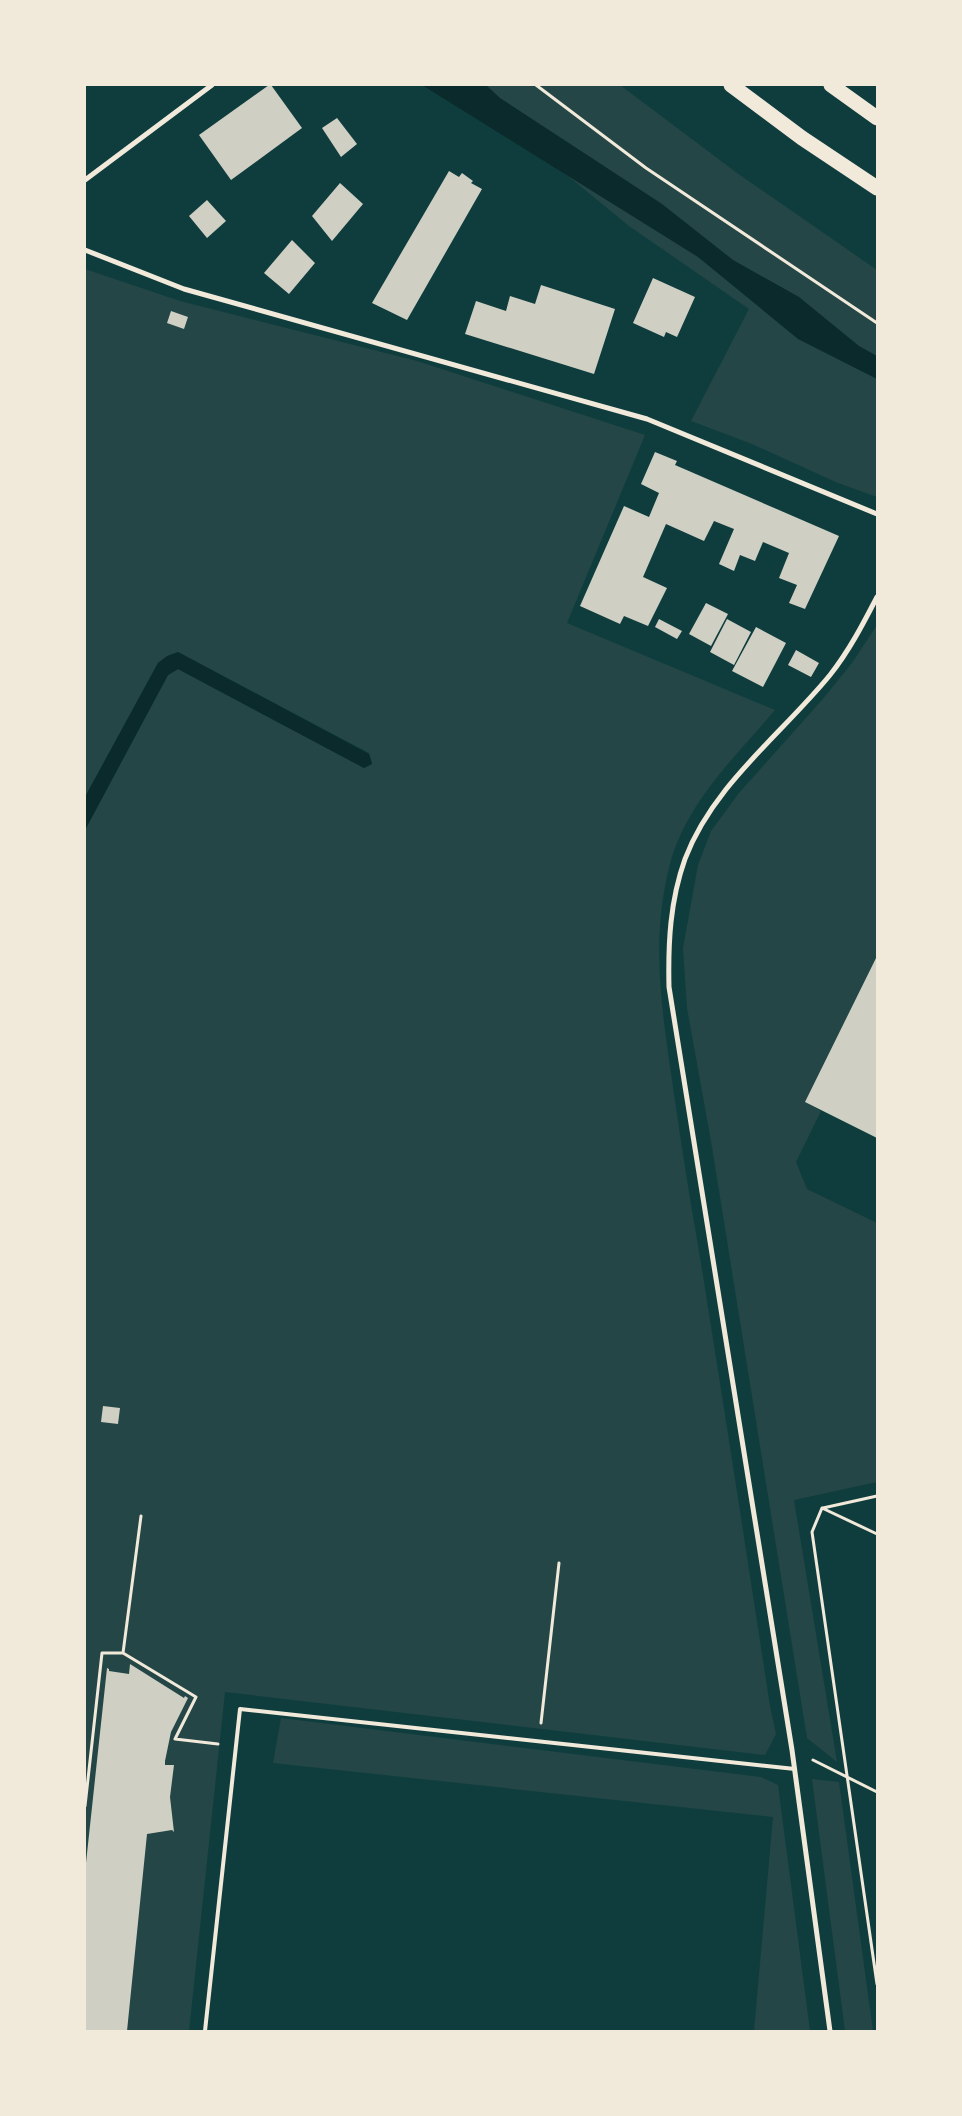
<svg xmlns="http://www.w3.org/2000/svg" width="962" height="2116" viewBox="0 0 962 2116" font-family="Roboto,sans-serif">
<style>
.green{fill:#244646}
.water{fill:#0a2a2b}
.building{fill:#cfcfc3}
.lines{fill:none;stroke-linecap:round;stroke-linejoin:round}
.path{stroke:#f1e9da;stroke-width:3}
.service{stroke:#f1e9da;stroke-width:4}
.minor{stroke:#f1e9da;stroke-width:5}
.motorway{stroke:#f1e9da;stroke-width:15}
</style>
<rect width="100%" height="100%" fill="#0f3d3e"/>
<path class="green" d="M463 85H620L737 173 877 270V497L838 483 752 444 691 421 749 309 629 226 485 108Z
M85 269 180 301 417 361 645 435 567 623 775 710C736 756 686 803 670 864 650 940 662 1011 673 1087 681 1144 690 1200 700 1257 724 1407 747 1556 770 1706L776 1734 765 1755 225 1692 189 2031H85V830L168 675 178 669 364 768 372 763 369 753 178 652 158 663 85 797Z
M877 625V956L805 1102 821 1111 796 1162 807 1189 877 1223V1482L794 1500 837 1762 807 1738 711 1141 687 1008 683 948 698 865 711 831 739 793 822 700 852 663Z
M281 1718 761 1777 778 1785 810 2031H754L773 1817 273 1763Z
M812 1779 839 1782 873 2031H845Z"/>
<path class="water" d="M422 85H486L500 98 662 204 733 260 799 297 859 346 877 356V379L798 339 698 257Z
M178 652 369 754 372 764 364 768 178 669 168 675 85 830V797L158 663 167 656Z"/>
<path class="building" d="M269 85H271L302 128 231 180 199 135Z
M337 118 357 144 341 157 322 128Z
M449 171 459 177 462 173 473 181 471 183 482 189 407 320 372 303Z
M340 183 363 204 332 241 312 216Z
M207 200 226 221 207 238 189 216Z
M292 240 315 263 289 294 264 273Z
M653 278 695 297 677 337 666 332 664 337 633 323Z
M541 285 615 309 594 374 465 334 476 301 506 311 510 296 535 304Z
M171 311 188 317 184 329 167 323Z
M655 452 677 461 675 465 839 536 805 609 789 603 797 585 779 578 789 553 763 542 755 561 740 555 734 571 719 564 734 529 714 521 704 541 666 524 643 577 667 588 648 626 624 616 620 624 580 606 624 506 649 517 659 493 641 484Z
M706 603 728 614 711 646 689 634Z
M659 619 682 631 677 639 655 627Z
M727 619 751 632 734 665 710 652Z
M756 627 786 643 763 687 732 671Z
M796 650 819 663 811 677 788 665Z
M877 956V1138L805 1102Z
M103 1406 120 1408 118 1424 101 1422Z
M130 1664 184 1698 185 1696 188 1698 171 1732 165 1761V1765H174L170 1797 174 1832 172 1830 147 1834 127 2031H85V1872L107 1668 109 1669V1671L129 1674Z"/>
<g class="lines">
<path class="path" d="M536 85 646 168 877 323
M822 1508 812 1532 877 1984
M822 1508 877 1534
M823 1508 877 1496
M123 1653 196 1697 175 1739 218 1744
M541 1723 559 1563
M813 1760 877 1792
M85 1806 102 1653H123L141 1516"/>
<path class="service" d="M205 2031 240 1709 795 1769"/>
<path class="minor" d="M85 180 212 85
M85 250 184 289 647 419 877 514
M830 2031 792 1750 669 987C668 943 670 901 685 859 713 785 781 735 830 675 849 651 863 624 877 597"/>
<path class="motorway" d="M731 85 802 138 877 188
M831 85 877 118"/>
</g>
<rect width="962" height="2116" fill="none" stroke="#f1e9da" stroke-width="172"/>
</svg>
